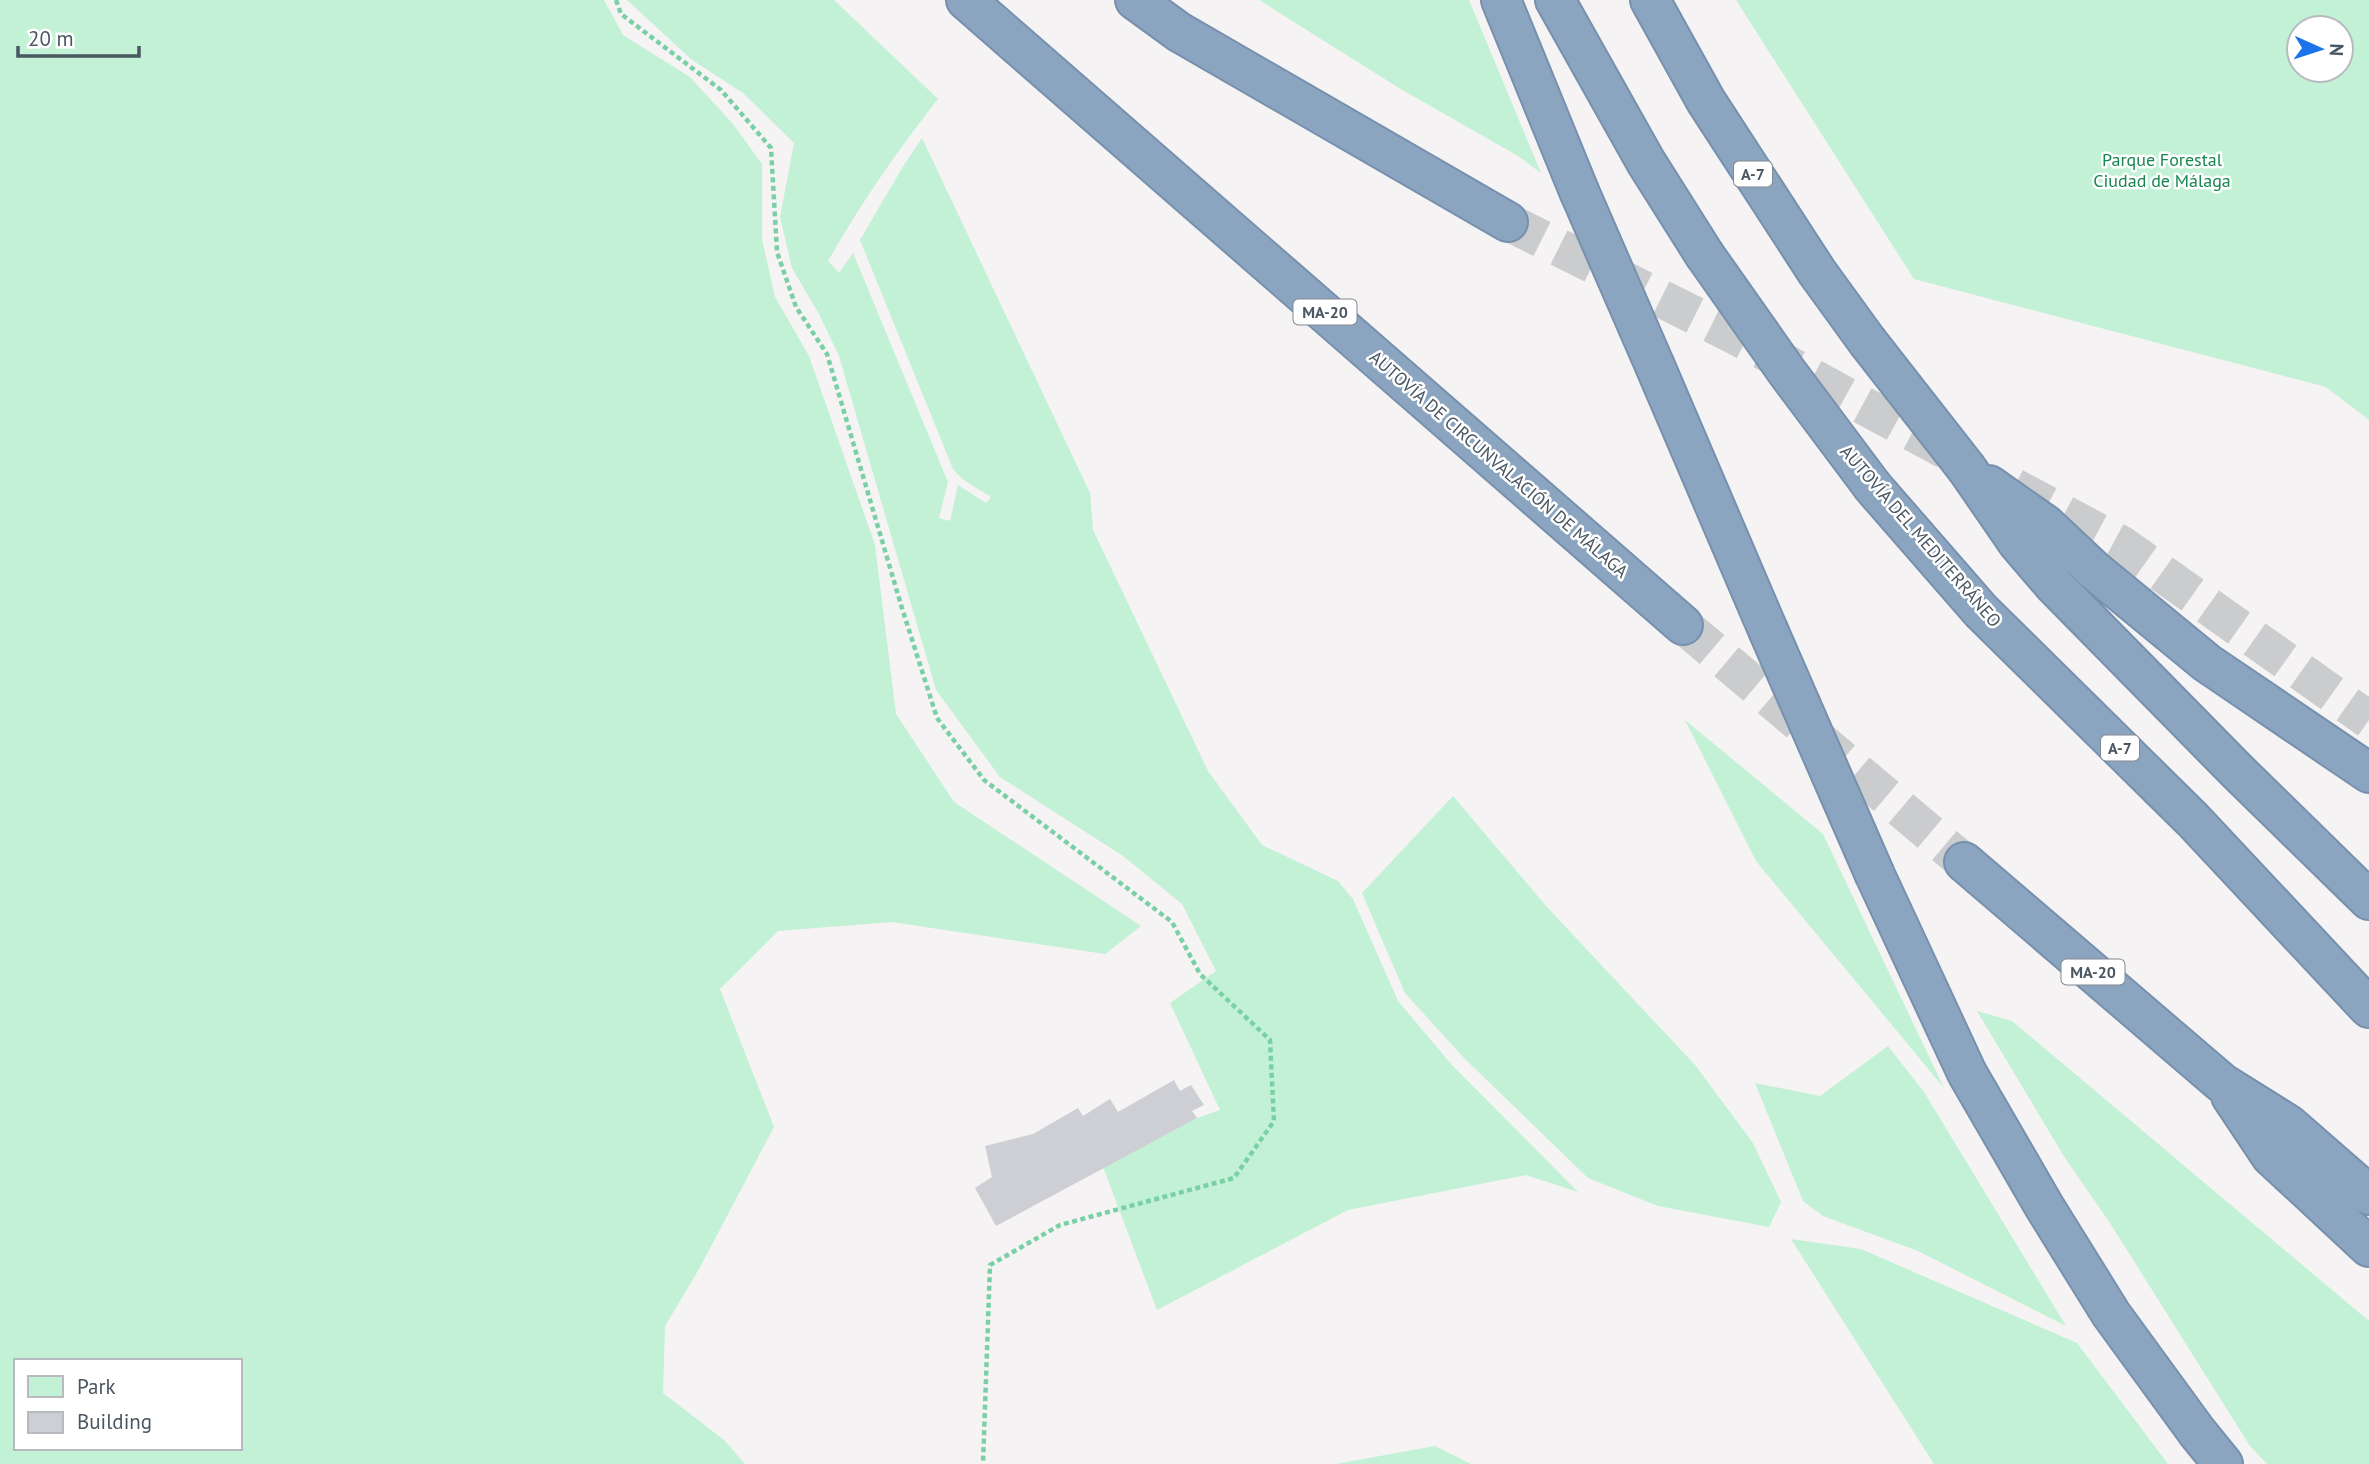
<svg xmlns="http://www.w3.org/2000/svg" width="2369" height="1464" viewBox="0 0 2369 1464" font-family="'PT Sans',sans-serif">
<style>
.green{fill:#c3f1d5;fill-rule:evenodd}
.building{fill:#cdcfd5}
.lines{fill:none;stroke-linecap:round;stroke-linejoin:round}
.highway-tunnel{stroke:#caccce;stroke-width:38;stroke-dasharray:38 19;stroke-linecap:butt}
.highway-casing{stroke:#7690ad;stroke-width:42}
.path{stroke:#7ad0a6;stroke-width:4.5;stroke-dasharray:5 3.5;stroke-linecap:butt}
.highway{stroke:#8ba5c1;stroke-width:38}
.highway-bridge-casing{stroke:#7690ad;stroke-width:42;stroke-linecap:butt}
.highway-bridge{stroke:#8ba5c1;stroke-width:38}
.labels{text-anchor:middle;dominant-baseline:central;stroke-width:5;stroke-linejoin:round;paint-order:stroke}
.shield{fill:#fff;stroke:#808990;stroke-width:2}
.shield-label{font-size:16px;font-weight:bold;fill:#4a5661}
.park-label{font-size:18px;fill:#17864f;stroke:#fff}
.street-label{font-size:18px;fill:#4a5661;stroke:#fff}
</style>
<rect width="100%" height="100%" fill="#f5f3f3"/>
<path class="green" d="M0 0H604L623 35 690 77 733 124 762 164V239L775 297 809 356 875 545 896 714 954 802 1141 926 1105 954 892 922 778 931 720 989 774 1127 699 1269 665 1326 663 1393 724 1440 745 1464H0ZM16 1361H240V1448H16Z
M627 0H834L938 99C897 151 861 203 828 261L839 273 853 253 948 482 939 518 950 521 958 485 986 503 991 497 962 479 953 469 860 240 902 168 922 138 1090 493 1093 530 1208 771 1262 845 1338 881 1353 899 1398 1001 1451 1064 1578 1192 1526 1175 1348 1210 1157 1310 1103 1167 1197 1118 1220 1110 1170 1003 1216 971 1182 904 1123 856 1000 777 936 690 839 356 819 314 792 268 780 217 794 143 743 93 692 60Z
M1259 0H1469L1541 173 1518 156 1399 88Z
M1736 0H2369V420L2326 387 1914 279ZM2299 28H2341V70H2299Z
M1685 720 1823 834 1944 1088 1756 861Z
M1453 796 1546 906 1695 1065 1753 1143 1781 1202 1769 1227 1658 1206 1588 1178 1464 1058 1405 993 1362 893Z
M1977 1011 2012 1021 2369 1321V1464H2267L2250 1446 2110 1223 2065 1158Z
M1888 1046 1924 1092 2066 1326 1918 1251 1823 1216 1803 1201 1755 1083 1820 1096Z
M1791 1239 1861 1249 2077 1343 2168 1464H1934Z
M1435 1446 1471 1464H1336Z"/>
<path class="building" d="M1174 1080 1180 1091 1191 1085 1204 1105 1192 1111 1197 1118 996 1226 975 1188 992 1177 985 1146 1033 1134 1078 1108 1083 1116 1110 1099 1118 1112Z"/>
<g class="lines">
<path class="highway-tunnel" d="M1508 222 1736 336 1958 457
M2014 487 2122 545 2369 720
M1683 625 1964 862"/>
<g class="highway-casing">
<path id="highway" d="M966 0 1683 625
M1135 0 1179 32 1508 222
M1501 0 1579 191
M1555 0 1646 162 1704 254
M1650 0 1706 101 1817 272 1867 341
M1655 366 1768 630
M1967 469 2018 543 2054 585 2237 771 2369 900
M1989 485 2046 525 2095 571 2207 663 2369 773
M1873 487 1981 611 2193 820 2369 1008
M1964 862 2222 1083 2289 1125 2369 1195
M1875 875 1967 1073 2044 1206 2111 1314 2197 1432 2223 1464
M2231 1096 2271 1156 2369 1247"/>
</g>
<path class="path" d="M616 0 621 14 721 90 771 148 777 252 796 307 827 354 901 605 937 718 984 780 1172 922 1200 974 1270 1040 1274 1121 1234 1178 1060 1225 990 1265 983 1464"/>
<use href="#highway" class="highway"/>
<g class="highway-bridge-casing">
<path id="highway-bridge" d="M1579 191 1655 366
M1704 254 1787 372 1873 487
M1867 341 1967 469
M1768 630 1875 875"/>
</g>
<use href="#highway-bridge" class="highway-bridge"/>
</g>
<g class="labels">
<g class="shield">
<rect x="1734" y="161.5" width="38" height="25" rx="5"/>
<rect x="1293.5" y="299.5" width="63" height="25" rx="5"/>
<rect x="2101" y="735.5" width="38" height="25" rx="5"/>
<rect x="2061.5" y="959.5" width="63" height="25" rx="5"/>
</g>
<g class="shield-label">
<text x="1753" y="174">A-7</text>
<text x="1325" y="312">MA-20</text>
<text x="2120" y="748">A-7</text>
<text x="2093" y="972">MA-20</text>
</g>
<g class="park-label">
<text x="2162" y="159">Parque Forestal<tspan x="2162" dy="21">Ciudad de Málaga</tspan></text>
</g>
<g class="street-label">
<text transform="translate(1499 464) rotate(41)">AUTOVÍA DE CIRCUNVALACIÓN DE MÁLAGA</text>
<text transform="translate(1921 536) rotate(49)">AUTOVÍA DEL MEDITERRÁNEO</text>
</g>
</g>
<rect x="14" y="1359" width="228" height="91" fill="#ffffff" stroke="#b7bbc0" stroke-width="2"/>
<rect x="28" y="1376" width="35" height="21" fill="#c3f1d5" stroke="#b7bbc0" stroke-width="2"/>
<text x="77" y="1394" font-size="21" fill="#4a5661">Park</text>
<rect x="28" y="1412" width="35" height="21" fill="#cdcfd5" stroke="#b7bbc0" stroke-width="2"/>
<text x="77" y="1429" font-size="21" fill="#4a5661">Building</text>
<g transform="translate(2320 49) rotate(93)"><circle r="33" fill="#ffffff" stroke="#b7bbc0" stroke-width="2"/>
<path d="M0-5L12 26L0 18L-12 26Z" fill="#1a73e8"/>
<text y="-10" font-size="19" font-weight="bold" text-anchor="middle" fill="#4a5661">N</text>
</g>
<path d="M18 46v10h121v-10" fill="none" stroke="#4a5661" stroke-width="3.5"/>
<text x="28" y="46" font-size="21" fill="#4a5661" stroke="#ffffff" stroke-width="5" paint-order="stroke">20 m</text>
</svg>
